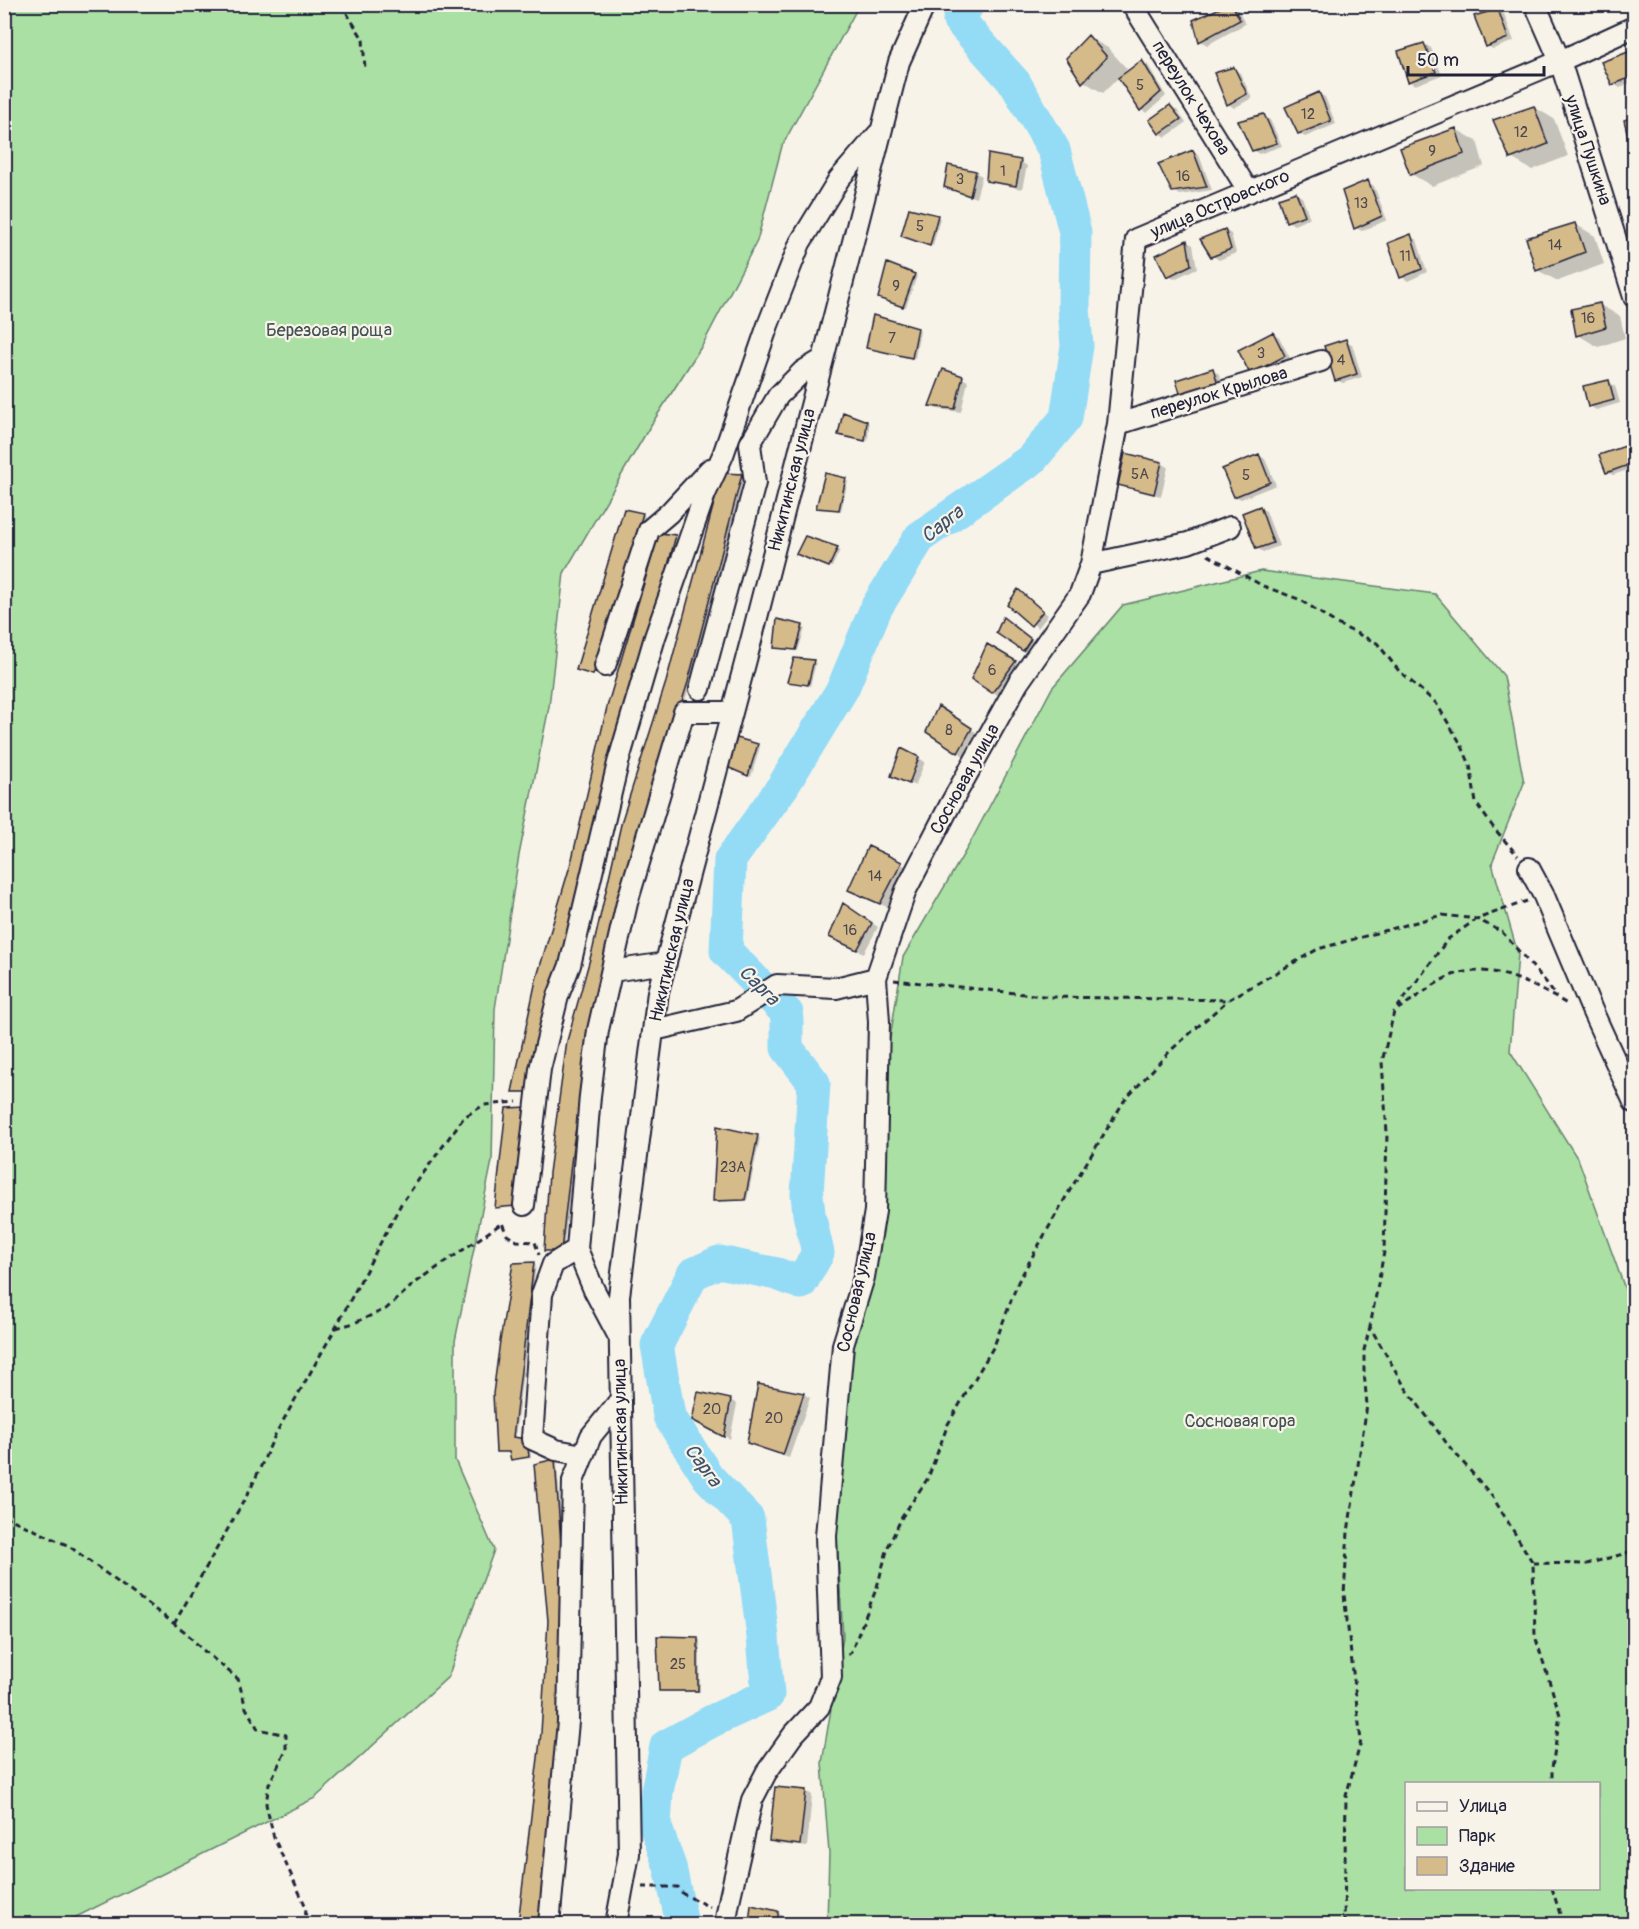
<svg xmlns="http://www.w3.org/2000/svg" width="1639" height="1929" viewBox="0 0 1639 1929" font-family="Pangolin,sans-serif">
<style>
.green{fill:#aae0a3;stroke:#66816f;stroke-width:1.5;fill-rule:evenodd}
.shadow{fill:#0003}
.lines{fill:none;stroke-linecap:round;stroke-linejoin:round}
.river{stroke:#94dbf6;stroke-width:33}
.building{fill:#d5ba8a;stroke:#22223b;stroke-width:1.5}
.minor-casing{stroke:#22223b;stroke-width:24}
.path{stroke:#22223b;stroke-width:3;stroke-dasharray:6 4.5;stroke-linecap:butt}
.minor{stroke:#f7f3e8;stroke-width:20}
.labels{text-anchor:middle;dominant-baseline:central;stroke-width:4.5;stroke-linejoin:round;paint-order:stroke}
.number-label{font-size:15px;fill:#4f484f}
.street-label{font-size:18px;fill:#22223b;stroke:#f7f3e8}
.park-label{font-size:18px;fill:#445255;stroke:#f7f3e8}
.water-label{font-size:20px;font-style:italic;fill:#3e506a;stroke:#f7f3e8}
</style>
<rect width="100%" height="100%" fill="#f7f3e8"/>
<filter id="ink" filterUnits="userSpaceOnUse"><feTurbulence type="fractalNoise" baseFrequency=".0167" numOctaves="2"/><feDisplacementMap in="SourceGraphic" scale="12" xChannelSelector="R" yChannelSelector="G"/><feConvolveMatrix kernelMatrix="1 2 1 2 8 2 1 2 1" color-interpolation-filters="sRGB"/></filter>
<g filter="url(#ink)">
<path class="green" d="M5 4 859 5 782 146 757 241 703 344 649 428 564 573 549 707 519 855 495 1009 492 1161 455 1341V1460L494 1550 448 1677 315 1798 62 1924H4Z
M1261 571 1435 594 1504 676 1524 783 1492 863 1518 954 1510 1051 1579 1161 1634 1314V1924H827L829 1853 822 1763 843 1637 836 1521 850 1348 885 1070 903 957 969 845 1052 688 1123 605ZM1406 1784H1598V1888H1406Z"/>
<path class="shadow" d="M1232 5 1238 9 1245 24 1207 45 1201 41Z
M1498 10 1504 14 1514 41 1493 49 1487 46Z
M1088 37 1108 48 1127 69 1121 75 1122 76 1142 61 1148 65 1166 96 1147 113 1141 110 1119 77 1103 93 1083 81Z
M1424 44 1431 48 1442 75 1415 85 1409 81Z
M1631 52 1634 54V81L1620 88 1614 84Z
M1234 69 1240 73 1252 98 1234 108 1228 104Z
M1319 94 1325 97 1336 124 1305 137 1299 133Z
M1170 106 1177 110 1186 123 1166 137 1160 133 1151 120Z
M1534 107 1554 119 1568 156 1532 170 1511 158Z
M1263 116 1270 120 1282 146 1259 154 1253 150Z
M1634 119V156L1625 121Z
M1456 129 1477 141 1484 166 1432 186 1411 174Z
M1193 151 1199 155 1212 190 1180 195 1173 191Z
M990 156 1021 162 1027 166 1022 189 994 183 988 180Z
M949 167 976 173 982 176 976 198 945 187Z
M1368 182 1374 186 1387 220 1362 231 1356 228Z
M1296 194 1302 197 1310 218 1294 225 1288 221Z
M937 217 940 218 933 246 906 237Z
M1575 224 1595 236 1604 264 1558 281 1537 270Z
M1225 230 1231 234 1236 253 1219 260 1213 256Z
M1410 236 1417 240 1427 272 1408 281 1402 277 1390 244Z
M1187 242 1193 245 1197 268 1174 279 1168 275Z
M914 275 917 276 906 307 883 299Z
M1600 305 1620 316 1625 338 1598 347 1578 335Z
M917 330 920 331 915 358 870 348Z
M1273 333 1279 337 1291 360 1258 377 1251 373Z
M1345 341 1352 344 1362 377 1343 383 1337 380Z
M1213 370 1219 374 1224 390 1183 398Z
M962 378 968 381 961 412 937 409 931 405Z
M1609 382 1615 386 1620 403 1596 410 1590 406Z
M866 423 869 424 868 441 840 435Z
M1634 444V468L1613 475 1607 472 1601 455Z
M1259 455 1265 459 1276 485 1241 499 1235 496Z
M1162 463 1168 467 1161 496 1126 488 1119 484Z
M723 475 744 477 690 684 625 905 588 1068 575 1148 563 1252 548 1251 546 1250 667 682Z
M826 475 848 481 841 511 818 507Z
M1260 508 1266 511 1279 546 1263 552 1257 548Z
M642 514 645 516 619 610 596 675 580 671 577 670Z
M660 535 678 538 649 652 534 1092 516 1093 514 1092 573 860Z
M806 538 840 550 832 567 800 555Z
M1024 595 1048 615 1038 628 1009 604Z
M1004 619 1037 644 1030 654 1023 650Z
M802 627 805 628 798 651 776 648Z
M988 646 1021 665 999 696 973 679Z
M795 659 816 663 810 686 789 681Z
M945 711 977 733 964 756 958 752Z
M757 746 760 747 751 777 731 768Z
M919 758 925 762 915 786 899 778Z
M869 848 907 867 887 907 856 893Z
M850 908 878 927 864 953 837 940Z
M757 1137 760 1138 747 1200 717 1202 714 1200Z
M534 1263 536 1265 515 1439 529 1442 531 1458 515 1460 512 1459 510 1453 498 1451Z
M759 1386 804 1394 810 1398 789 1458 755 1446Z
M730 1400 737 1404 730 1439 694 1419Z
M554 1461 557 1462 568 1617 546 1924H519L543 1733Z
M698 1638 700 1640V1692H663L660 1691Z
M777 1788 806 1791 812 1795 807 1847 777 1844 771 1840Z
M753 1907 777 1913 784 1916V1924H751Z"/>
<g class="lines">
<path class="river" d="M682 1924 670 1867 655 1825 657 1792 666 1746 712 1721 768 1695 763 1637 748 1519 708 1477 669 1416 657 1345 693 1274 719 1262 777 1274 801 1283 818 1253 809 1214 807 1194 814 1083 787 1048V1013L726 951 730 860 783 786 843 688 876 608 920 537 1032 459 1066 418 1077 346 1074 308 1075 232 1054 150 1015 83 959 20 968 4"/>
</g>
<path class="building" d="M1229 4H1232L1240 20 1199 42 1193 20Z
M1498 9 1508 38 1486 47 1474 16Z
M1088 35 1107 57 1082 83 1066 58Z
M1424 43 1436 72 1408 82 1398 51Z
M1631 51 1634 62V76L1612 85 1601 62Z
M1142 60 1161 92 1140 111 1118 78Z
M1234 67 1247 94 1227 105 1214 73Z
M1319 92 1331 121 1298 134 1285 107Z
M1170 105 1181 119 1159 134 1149 120Z
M1534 106 1548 144 1510 159 1493 120Z
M1264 114 1277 143 1252 151 1238 121Z
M1634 117V156L1633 157 1624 120Z
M1456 128 1464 154 1410 175 1400 148Z
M1193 150 1207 187 1172 192 1158 164Z
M988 154 1021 160 1016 186 986 181Z
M948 165 976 171 970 196 944 187Z
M1368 180 1382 216 1354 229 1342 191Z
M1296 192 1305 215 1286 222 1278 198Z
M909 208 938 215 930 246 901 236Z
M1575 223 1585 252 1536 271 1526 238Z
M1225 229 1231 249 1211 257 1200 239Z
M1411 234 1422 269 1400 278 1388 243Z
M1187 240 1191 265 1167 277 1156 255Z
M887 263 915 274 903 307 878 298Z
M1600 303 1606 327 1576 336 1571 309Z
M873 315 918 328 912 358 866 348Z
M1273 332 1285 356 1250 374 1238 350Z
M1346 339 1357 374 1335 381 1324 346Z
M1213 368 1219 387 1182 399 1176 380Z
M943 369 963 376 955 409 929 406Z
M1609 380 1614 400 1588 407 1583 386Z
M843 412 867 421 865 441 838 435Z
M1634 443V463L1606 473 1599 455Z
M1125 453 1162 462 1154 494 1118 485Z
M1259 454 1270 482 1234 497 1222 469Z
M722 473 742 474 688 682 672 733 586 1066 573 1146 561 1251H544L549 1173 567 1041 593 948 622 820 666 682Z
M825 473 846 478 839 510 816 508Z
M1260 506 1273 543 1256 549 1242 513Z
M624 509 643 513 616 608 593 675 576 670Z
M659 533 676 535 531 1092H512L536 980 572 859 607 707Z
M805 536 838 547 829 567 796 554Z
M1018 589 1043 611 1031 626 1007 605Z
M1003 617 1031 639 1023 651 996 633Z
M777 619 803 625 796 650 774 648Z
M987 644 1016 661 992 693 971 679Z
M794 658 814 660 808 685 787 682Z
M938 706 972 728 958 753 926 732Z
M737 738 758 744 748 776 727 767Z
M901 748 919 757 909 784 891 776Z
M868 846 902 862 880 904 848 890Z
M843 903 872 923 857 950 829 937Z
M1634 1050V1091L1616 1055Z
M529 1107 515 1206 495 1208 506 1108Z
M717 1126 758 1135 745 1200 713 1201Z
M534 1262 513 1437 527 1439 529 1457 511 1460 509 1452H496L493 1394 500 1341 513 1263Z
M758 1384 804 1393 783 1455 747 1443Z
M698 1392 731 1399 724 1437 692 1420Z
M555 1459 566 1615 544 1924H518L541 1733 548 1621 534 1464Z
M657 1636 698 1637V1691H659Z
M775 1787 806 1790 800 1845 769 1841Z
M751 1905 778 1911V1924H749Z"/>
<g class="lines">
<g class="minor-casing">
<path id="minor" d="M1132 4 1249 192
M1535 4 1560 61 1634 297
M1118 424 1321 361
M1091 564 1188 543 1230 527
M605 666 649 530 669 513 710 469
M700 689 755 483 750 444 778 396 803 371 823 359
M1529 868 1544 896 1592 1010 1634 1102
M612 971 666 963
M654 1030 736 1011 777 985 836 988 876 978
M524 1205 540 1069 558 996 570 965 618 763 655 637 705 494 723 455 768 325 800 243 839 179 878 134
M577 1249 553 1264 542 1294 532 1439 556 1450 583 1455
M618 1335 594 1290 577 1249 590 1096 598 1030 627 903 684 712H732
M549 1924 568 1722 573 1481 591 1436 621 1399
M616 1924 629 1854 619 1296 658 992 752 637 899 62 925 4
M725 1924 730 1897 752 1800 766 1773 793 1735 819 1707 831 1677 826 1536 843 1345 864 1277 875 1211 879 1022 876 978 906 890 951 803 1018 683 1080 594 1091 564 1118 424 1136 239 1560 61 1634 27"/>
</g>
<path class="path" d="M341 4 363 39 365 69
M1208 555 1263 586 1301 600 1337 624 1377 643 1399 671 1436 703 1461 744 1470 765 1476 803 1493 827 1518 856
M1527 901 1477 919 1448 939 1394 1012 1382 1062 1387 1133 1384 1252 1370 1327 1405 1387 1448 1445 1492 1496 1533 1563 1535 1636 1560 1715 1552 1768V1784
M894 980 1053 997 1228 1000 1318 949 1442 915 1477 919 1502 932 1546 982 1556 997
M1398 1009C1413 1000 1434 983 1450 976 1493 960 1533 985 1569 1005
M336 1328 354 1323 386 1309 415 1283 502 1223 507 1235 517 1241 535 1242 539 1255
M4 1516 69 1546 184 1631 203 1650 238 1679 246 1708 258 1729 286 1735V1750L269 1784 266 1804 274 1838 306 1907 305 1924
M1533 1563 1587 1564 1634 1551
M174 1624 251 1488 275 1435 335 1329 401 1204 464 1117 484 1105 517 1102
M848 1655 852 1650 877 1587 888 1547 902 1517 928 1478 948 1424 994 1346 1018 1282 1067 1195 1124 1101 1170 1051 1228 1000
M642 1887H678L683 1894 710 1907
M1552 1888 1563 1924
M1344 1924 1346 1796 1361 1741 1344 1594 1348 1532 1367 1405 1364 1372V1350L1370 1327"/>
<use href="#minor" class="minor"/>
</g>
</g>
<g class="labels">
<g class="number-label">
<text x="1140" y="85">5</text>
<text x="1308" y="114">12</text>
<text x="1521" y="132">12</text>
<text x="1432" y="151">9</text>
<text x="1003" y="171">1</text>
<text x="1183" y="176">16</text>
<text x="960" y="179">3</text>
<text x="1361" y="203">13</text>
<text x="920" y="226">5</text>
<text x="1555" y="245">14</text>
<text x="1405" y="256">11</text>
<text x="896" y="286">9</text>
<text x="1588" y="318">16</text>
<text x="892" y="338">7</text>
<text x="1261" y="353">3</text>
<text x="1341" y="360">4</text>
<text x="1140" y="474">5А</text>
<text x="1246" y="475">5</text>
<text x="992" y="670">6</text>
<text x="949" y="730">8</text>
<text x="875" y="876">14</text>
<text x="850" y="930">16</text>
<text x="733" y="1167">23А</text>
<text x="712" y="1409">20</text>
<text x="774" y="1418">20</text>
<text x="678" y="1664">25</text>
</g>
<g class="street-label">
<text transform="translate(1191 98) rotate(58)">переулок Чехова</text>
<text transform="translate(1588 150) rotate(72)">улица Пушкина</text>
<text transform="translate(1220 204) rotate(-23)">улица Островского</text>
<text transform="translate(1219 393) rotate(-17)">переулок Крылова</text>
<text transform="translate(792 480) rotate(-76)">Никитинская улица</text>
<text transform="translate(965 779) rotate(-61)">Сосновая улица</text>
<text transform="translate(672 950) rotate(-77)">Никитинская улица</text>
<text transform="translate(857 1292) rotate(-77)">Сосновая улица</text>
<text transform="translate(621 1432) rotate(-91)">Никитинская улица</text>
</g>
<g class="park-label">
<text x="329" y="330">Березовая роща</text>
<text x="1240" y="1421">Сосновая гора</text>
</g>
<g class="water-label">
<text transform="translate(942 524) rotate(-38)">Сарга</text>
<text transform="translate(759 985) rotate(45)">Сарга</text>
<text transform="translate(703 1465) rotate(54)">Сарга</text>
</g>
</g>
<rect width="1639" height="1929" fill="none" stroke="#f7f3e8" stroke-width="24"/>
<rect x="12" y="12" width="1615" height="1905" fill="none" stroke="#22223b" stroke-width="2" filter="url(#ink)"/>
<rect x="1405" y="1782" width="195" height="108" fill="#f7f3e8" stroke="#a29fa3" stroke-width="1.5"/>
<rect x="1417" y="1802" width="30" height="9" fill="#f7f3e8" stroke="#a29fa3" stroke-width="1.5"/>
<text x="1459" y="1812" font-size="18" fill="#22223b">Улица</text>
<rect x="1417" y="1827" width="30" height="18" fill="#aae0a3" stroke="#a29fa3" stroke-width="1.5"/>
<text x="1459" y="1842" font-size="18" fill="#22223b">Парк</text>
<rect x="1417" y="1857" width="30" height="18" fill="#d5ba8a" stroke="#a29fa3" stroke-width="1.5"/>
<text x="1459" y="1872" font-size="18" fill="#22223b">Здание</text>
<path d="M1408 66v9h136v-9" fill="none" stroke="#22223b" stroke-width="3"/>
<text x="1417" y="66" font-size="18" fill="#22223b" stroke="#f7f3e8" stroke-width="4.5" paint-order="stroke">50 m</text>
</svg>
